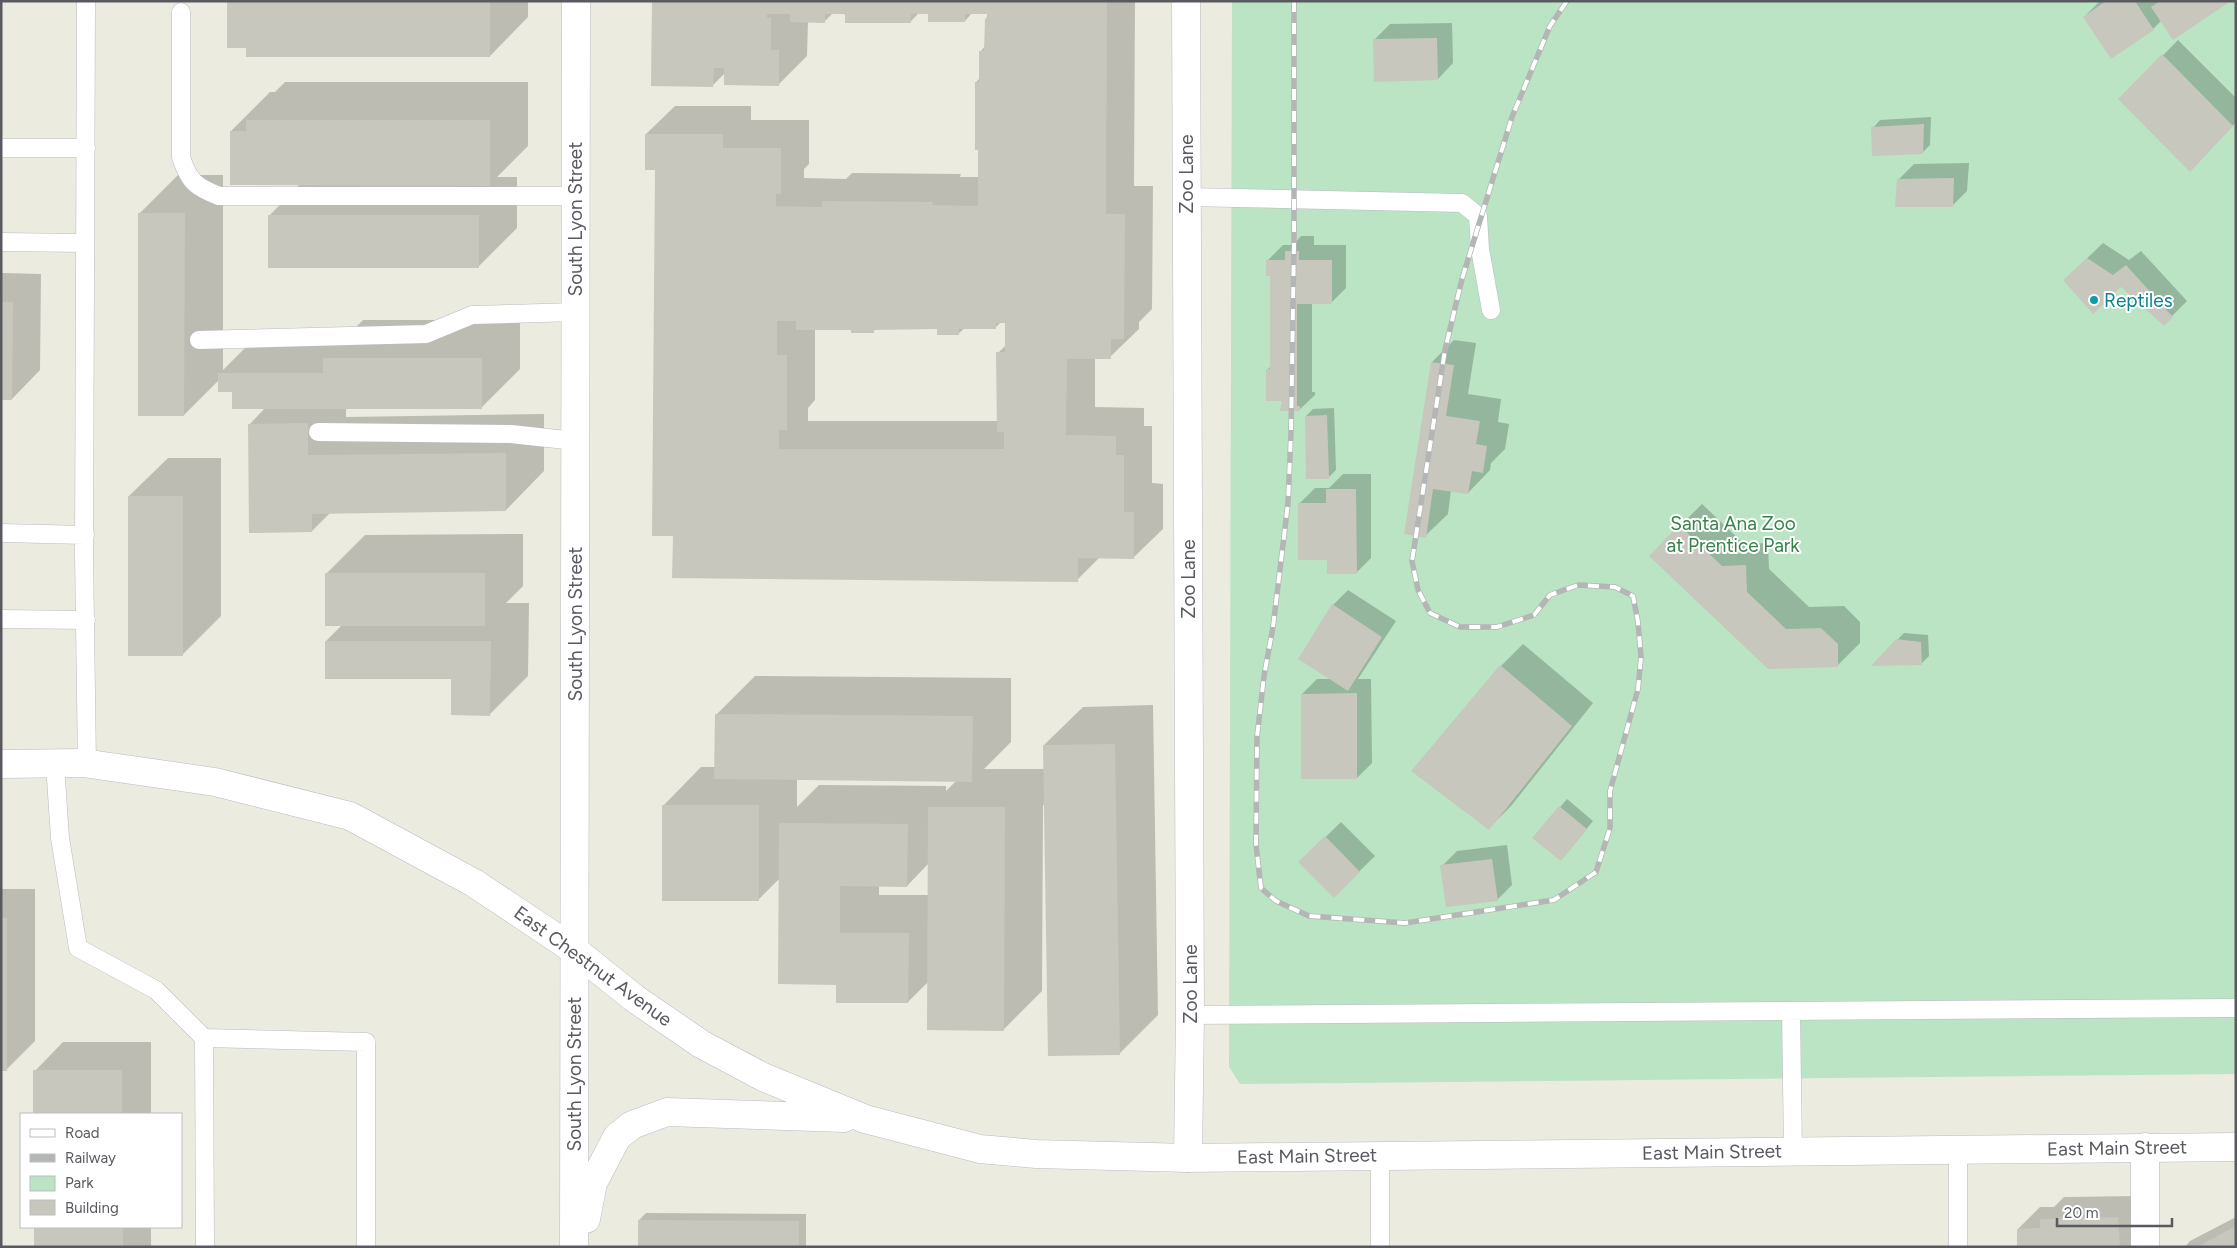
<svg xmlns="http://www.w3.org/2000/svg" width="2237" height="1248" viewBox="0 0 2237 1248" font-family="Figtree,sans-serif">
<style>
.green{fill:#bae4c3}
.shadow{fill:#0003;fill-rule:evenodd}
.building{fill:#c8c7be;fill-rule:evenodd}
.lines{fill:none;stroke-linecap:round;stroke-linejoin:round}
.service-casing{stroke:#babbc1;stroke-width:19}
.minor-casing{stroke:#babbc1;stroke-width:29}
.tertiary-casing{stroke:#babbc1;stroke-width:29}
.service{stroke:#fff;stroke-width:18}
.minor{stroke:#fff;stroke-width:28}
.tertiary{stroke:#fff;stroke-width:28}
.rail-casing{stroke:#b4b5b5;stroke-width:5.5}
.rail{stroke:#fff;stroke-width:4;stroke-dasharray:11;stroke-linecap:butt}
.culture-dot{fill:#0f9aa8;stroke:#fff;stroke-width:2}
.labels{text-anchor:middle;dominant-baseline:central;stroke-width:4;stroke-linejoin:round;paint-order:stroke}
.street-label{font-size:19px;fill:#585a60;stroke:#fff}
.culture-label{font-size:19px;fill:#0d838f;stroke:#fff;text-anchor:start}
.park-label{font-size:19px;fill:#348348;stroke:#fff}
</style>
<rect width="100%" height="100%" fill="#ebebdf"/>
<path class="green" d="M1232 1H2236V1074L1240 1084 1229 1067Z"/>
<path class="shadow" d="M229 1H528V17L490 56 247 47Z
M653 1H1135L1134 186H1153L1152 309 1139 322V329L1110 357H1095V407L1144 408V426H1152V483L1163 484V529L1134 557H1100L1077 580 674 535 656 169 646 134 675 106H751V120H809V164L804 169V178L846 179 852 173 961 174 960 177H979L976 82 980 78 981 51 985 46 986 19 988 13H972L965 21 930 13H919L910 22 833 13 825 21H808L807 56 778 85 725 73 712 86ZM1001 322H1007V344L998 353V421H808V408L815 400V329H853L874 331 876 329 938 328 958 334 965 328H995Z
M2100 1H2229L2161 21 2153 29 2111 57 2084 17Z
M1452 23 1453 63 1438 79 1374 40 1390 24Z
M2178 40 2236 98V122L2205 155 2120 99Z
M285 82H528V146L497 177H517V228L478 267 269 216 300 184 231 131 270 92H275Z
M1931 117 1930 145 1922 153 1873 128 1880 120Z
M1969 163 1967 191 1952 206 1899 179 1914 164Z
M178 175H223V370L258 335H348L363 320H520V369L481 408H346V417L544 414V471L506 510 331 512 312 531 249 425 265 408 234 391 219 380 184 415 139 214Z
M1301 236H1314V245H1346V288L1331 303H1312V392H1315V395L1299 410 1284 400 1268 369 1271 366V275L1268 260 1283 245H1293Z
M2103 243 2129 260 2141 251 2187 301 2164 324 2121 285 2080 265Z
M1 273 41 274 40 370 12 399H1Z
M1454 340 1476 343 1468 394 1501 399 1498 422 1509 424 1505 449 1491 463 1490 470 1468 493 1451 490 1448 514 1425 536 1432 362Z
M1334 408 1336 470 1329 477 1306 416 1313 409Z
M168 458H221V616L182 655 129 496Z
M1343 474H1371V558L1356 573 1329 559 1300 503 1315 488H1329Z
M1702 504 1744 544 1768 543 1769 569 1809 607 1844 606 1860 622V643L1838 665 1651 555Z
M523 534V586L506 603H529L528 676 490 714 452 678 326 641 342 625 326 574 365 535Z
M1348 590 1396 621 1358 679H1371L1372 763 1357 778 1302 694 1317 679H1332L1333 605Z
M1904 633 1928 635 1929 656 1921 664 1897 640Z
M1523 644 1593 703 1511 806 1489 828 1501 666Z
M755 676 1011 678V742L984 769H1045L1044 745 1083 707 1153 705 1158 1015 1119 1054 1045 805H1043L1042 991 1004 1029 929 981 908 1002 837 984 780 878 758 900 663 806 701 767H715L716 715ZM797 779 957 780 946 791V786L819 785 797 807ZM929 863V895H879V886H907Z
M1567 799 1593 821 1568 852 1534 838Z
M1341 822 1375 856 1334 896 1300 862Z
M1507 845 1512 885 1497 900 1442 866 1457 851Z
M1 889H35V1041L7 1069H1Z
M63 1042H151V1114H35V1071Z
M2140 1196V1247H2018V1229L2040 1207H2054L2064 1197Z
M646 1213 806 1214V1247H639V1220Z
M2236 1217V1247H2185L2190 1241Z
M35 1227H151V1247H35Z
M1457 1246 1586 1247H1456Z
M1777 1246H1958L1776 1247Z"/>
<path class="building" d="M227 1H490V57H246V48H227Z
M652 1H1107L1106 214H1125L1124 339H1111V359H1067L1066 435 1116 436V455H1124V512H1134V559L1078 558V582L672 578 673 536H652L655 170H645V134H723V148H781V194H776V206L822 207V201L933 202 932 205 978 206V150H975V82H979V51H984L985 19H987V14H965V22H928V14H911V23H845V14H825V23L790 22V14H767V18H771V50H779V86L724 85V68H714L713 87 651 86ZM777 321H796V330H851V333H874V330L937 329V335H959V329H996V323H1005V352H996L997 432H1004V449H779V430H787V355H777Z
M2106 1H2135L2154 30 2111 59 2083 17Z
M2160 1H2231L2173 40 2151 7Z
M1437 38 1438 80 1374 82 1373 39Z
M2162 54 2233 126 2190 172 2118 99Z
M246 120H490V186L230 185V131H246Z
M1924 124 1923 154 1872 156 1871 127Z
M1954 178 1953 207H1895L1897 179Z
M138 213H185L184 416H138Z
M268 215H479V268H268Z
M1285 251H1299V260H1332V304H1297V406H1300V411H1280L1282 401H1266V369H1270V276H1266V260H1285Z
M2087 258 2113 275 2126 265 2173 317 2164 326 2121 287 2093 314 2063 280Z
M1 302H13L12 400H1Z
M323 358H482V409H232V392H218V373H323Z
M1431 362 1454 365 1446 416 1480 421 1476 444 1487 446 1483 473 1472 471 1468 494 1433 489 1426 538 1404 534Z
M1327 415 1329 479H1306L1305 416Z
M308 423V455L506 453V511L312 514V532L249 533 248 424Z
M1326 489H1356L1357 574H1327V560H1298V503H1326Z
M128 496H183V656H128Z
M1679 525 1722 566 1746 565 1747 592 1786 629 1821 628 1838 644V667L1768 669 1649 556Z
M325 573H485V626H325Z
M1332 604 1382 637 1348 691 1298 659Z
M1896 639 1921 642 1922 665 1871 666Z
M325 641H491L490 716 451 715V679H325Z
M1500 665 1572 726 1489 830 1411 771Z
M1357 693V779H1301V694Z
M715 714 973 716 972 782 714 779Z
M1115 744 1120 1055 1048 1056 1043 745Z
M662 805H759V901H662Z
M1559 806 1587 829 1561 861 1532 838Z
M928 807H1005L1004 1031 927 1030Z
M779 823 908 824 907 887 840 886V933H909L908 1003H836V985L778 984Z
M1325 836 1360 872 1334 898 1298 862Z
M1492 859 1498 901 1446 907 1440 865Z
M1 918H7V1071H1Z
M33 1070H122V1114H33Z
M2118 1217 2120 1247H2017V1229L2040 1228V1219Z
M638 1220 799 1221V1247H638Z
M2236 1226V1247H2197Z
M34 1227H123V1247H34Z"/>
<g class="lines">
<g class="service-casing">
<path id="service" d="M86 1 84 554 87 764
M181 12V157C189 182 196 187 219 196H576
M1 148H86
M1186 197 1462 203 1478 216 1480 249 1491 310
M1 242 85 243
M199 340 426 334 472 315 575 312
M318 432 511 434 575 441
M1 533 85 535
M1 619 86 620
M55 764 60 838 78 948 156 990 204 1038 205 1247
M1791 1012 1793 1151
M1190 1015 2236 1008
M204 1038 366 1042V1247
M1380 1156V1247
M1958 1247V1149"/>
</g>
<g class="minor-casing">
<path id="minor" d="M1186 1 1190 1015 1188 1158
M2145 1147V1247"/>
</g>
<g class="tertiary-casing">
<path id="tertiary" d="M1 764 83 763 215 782 350 816 474 883 573 949 634 998 701 1044 763 1077 865 1119 980 1149 1036 1154 1188 1158 2236 1147
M586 1219 593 1183 617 1137 632 1125 667 1112 844 1118
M574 1247 576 1"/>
</g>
<use href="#service" class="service"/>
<use href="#minor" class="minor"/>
<use href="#tertiary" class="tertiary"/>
<g class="rail-casing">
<path id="rail" d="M1294 1V242L1291 433 1288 503 1273 627 1264 676 1257 737 1256 845 1261 888 1276 901 1309 916 1405 923 1554 900 1596 872 1610 828V791L1638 689 1641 657 1638 622 1633 596 1615 587 1578 585 1550 595 1534 615 1497 627H1460L1430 613 1418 590 1412 561 1445 350 1462 279 1512 117 1550 26 1567 1"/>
</g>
<use href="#rail" class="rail"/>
</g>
<circle class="culture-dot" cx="2094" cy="300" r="5"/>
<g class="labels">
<g class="street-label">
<text transform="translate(1186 174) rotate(-90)">Zoo Lane</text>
<text transform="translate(575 219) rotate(-90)">South Lyon Street</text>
<text transform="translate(1188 579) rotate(-90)">Zoo Lane</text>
<text transform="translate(575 624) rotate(-90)">South Lyon Street</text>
<text transform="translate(593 966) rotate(36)">East Chestnut Avenue</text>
<text transform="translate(1190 984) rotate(-90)">Zoo Lane</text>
<text transform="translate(574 1074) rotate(-90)">South Lyon Street</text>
<text transform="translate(2117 1148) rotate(-1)">East Main Street</text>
<text transform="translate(1712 1152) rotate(-1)">East Main Street</text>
<text transform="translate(1307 1156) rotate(-1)">East Main Street</text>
</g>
<g class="culture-label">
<text x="2104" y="300">Reptiles</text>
</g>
<g class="park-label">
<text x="1733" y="523">Santa Ana Zoo<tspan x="1733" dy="22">at Prentice Park</tspan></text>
</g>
</g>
<rect width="2237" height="1248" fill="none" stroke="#585a60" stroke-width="5"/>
<rect x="20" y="1113" width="162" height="115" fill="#ffffff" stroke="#bcbdbf"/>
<rect x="30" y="1129" width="25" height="8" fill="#ffffff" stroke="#bcbdbf"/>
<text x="65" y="1138" font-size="15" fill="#585a60">Road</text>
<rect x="30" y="1154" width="25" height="8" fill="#b4b5b5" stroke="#bcbdbf"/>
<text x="65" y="1163" font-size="15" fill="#585a60">Railway</text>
<rect x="30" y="1176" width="25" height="15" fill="#bae4c3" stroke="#bcbdbf"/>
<text x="65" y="1188" font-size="15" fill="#585a60">Park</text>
<rect x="30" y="1200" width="25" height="15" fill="#c8c7be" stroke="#bcbdbf"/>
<text x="65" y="1213" font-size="15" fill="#585a60">Building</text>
<path d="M2057 1218v8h115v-8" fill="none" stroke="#585a60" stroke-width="2.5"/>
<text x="2064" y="1218" font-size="15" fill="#585a60" stroke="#ffffff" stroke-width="4" paint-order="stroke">20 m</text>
</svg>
